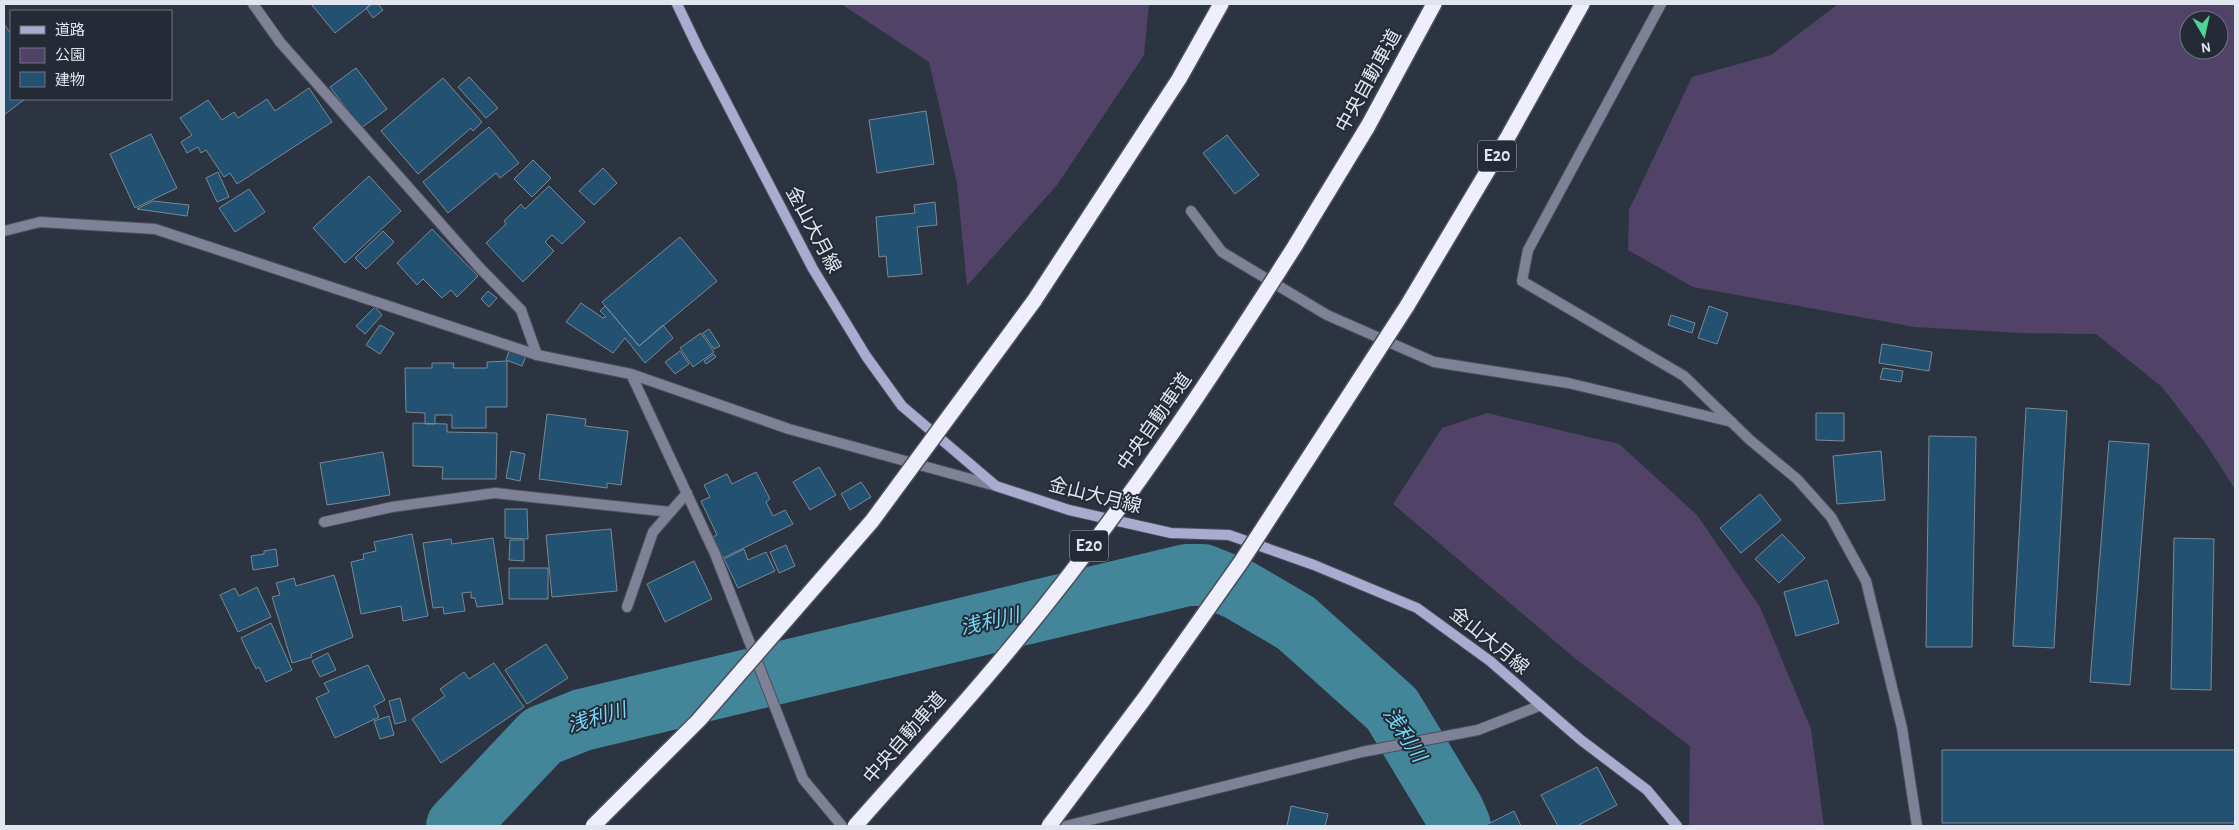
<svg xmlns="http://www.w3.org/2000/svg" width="2239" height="830" viewBox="0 0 2239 830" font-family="'Alegreya Sans','Noto Sans JP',sans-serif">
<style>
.green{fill:#514267;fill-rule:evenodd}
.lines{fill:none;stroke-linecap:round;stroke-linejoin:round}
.river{stroke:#438599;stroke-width:62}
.building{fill:#225171;stroke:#7a8994}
.lane-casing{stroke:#4a505d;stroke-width:12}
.street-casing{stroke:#4a505d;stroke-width:12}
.secondary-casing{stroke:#4a505d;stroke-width:12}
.highway-casing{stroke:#4a505d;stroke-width:18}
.lane{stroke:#7f8197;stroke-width:10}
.street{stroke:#7f8197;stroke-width:10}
.secondary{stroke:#aaaccf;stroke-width:10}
.highway{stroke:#eeeffa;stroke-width:15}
.highway-bridge-casing{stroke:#4a505d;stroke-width:18;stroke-linecap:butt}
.highway-bridge{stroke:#eeeffa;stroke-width:15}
.labels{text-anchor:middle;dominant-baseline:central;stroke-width:4;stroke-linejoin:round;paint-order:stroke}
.shield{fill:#242a36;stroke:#a8aeb7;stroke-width:1}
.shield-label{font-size:18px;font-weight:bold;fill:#e1e6ee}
.street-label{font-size:19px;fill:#e1e6ee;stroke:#242a36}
.water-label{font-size:20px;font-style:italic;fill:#74d8f8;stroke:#242a36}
</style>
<rect width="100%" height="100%" fill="#2d3441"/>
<path class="green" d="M841 4H1149L1144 55 1057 185 967 286 957 183 929 62Z
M1838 4H2235V489L2206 444 2162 387 2096 334 2021 333 1915 327 1693 287 1628 250 1629 210 1692 77 1771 55ZM2189 20H2219V50H2189Z
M1487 413 1619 444 1697 515 1760 607 1811 729 1824 826H1689L1690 746 1577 660 1393 504 1442 428Z"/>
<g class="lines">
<path class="river" d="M457 826 542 736 582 720 1187 575H1203L1238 589 1296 623 1392 709 1453 810 1460 826"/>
</g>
<path class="building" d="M311 4H370L371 5 335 33Z
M370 4H378L383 10 373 18 366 8Z
M4 24 11 34V99H25L4 115Z
M356 68 387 109 361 128 330 87Z
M469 77 498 108 486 118 458 87Z
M443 78 482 122 473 131 471 128 418 174 381 131Z
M309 88 332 122 237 184 230 173 224 177 206 150 201 153 198 147 187 153 181 142 192 135 180 118 208 100 222 120 234 112 238 118 267 99 275 111Z
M926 111 934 164 877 173 869 120Z
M489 127 519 163 500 178 496 173 448 213 423 182Z
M151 134 177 188 135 208 110 154Z
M1227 135 1259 175 1235 194 1203 153Z
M533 160 551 178 532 197 514 179Z
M603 168 617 183 594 205 579 191Z
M218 172 229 197 217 202 206 178Z
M369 176 401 211 345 263 313 228Z
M549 186 585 222 562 244 552 235 545 242 554 251 523 282 486 243 506 224 504 221 521 204 525 209Z
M249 189 265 212 235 232 219 208Z
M153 201 189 205 187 216 137 209Z
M935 202 937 225 917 227 922 274 888 277 886 256 879 257 876 217 915 213 914 205Z
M432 229 478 276 457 297 451 290 442 298 423 279 417 285 397 263Z
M383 231 394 242 366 269 355 258Z
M680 237 717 281 639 346 602 302Z
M488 291 497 298 489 307 481 299Z
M581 303 603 318 606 317 600 311 605 306 639 346 663 325 673 338 645 363 625 338 613 353 566 322Z
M1709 306 1728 313 1717 344 1698 338Z
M375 307 382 315 365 334 356 326Z
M1671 315 1695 323 1692 333 1668 325Z
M380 325 394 333 380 354 366 345Z
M709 329 720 346 714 349 703 333Z
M701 333 714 352 693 367 680 348Z
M1882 344 1932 352 1929 371 1879 363Z
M509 351 526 356 522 366 506 360Z
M680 351 689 364 675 374 665 362Z
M714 354 716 357 706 364 704 361Z
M507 361V407H486V428H452V415H435V424H425V413L406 412 405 368H432V363H454L453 368H487V362Z
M1883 368 1903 371 1901 382 1880 379Z
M2026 408 2067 411 2054 648 2013 646Z
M1816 413H1844V441L1816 440Z
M547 414 586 419 585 426 628 431 621 485 607 483V488L539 479Z
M413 423 447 424V432L497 433 496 479H442L443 467 413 466Z
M1929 436 1976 437 1972 647H1926Z
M2109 441 2149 444 2130 685 2090 682Z
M511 451 525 454 520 481 506 478Z
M1881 451 1885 500 1837 504 1833 456Z
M383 452 390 495 327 505 320 463Z
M819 467 836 495 810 510 793 482Z
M756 472 770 499 766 502 773 516 785 510 793 524 723 558 713 537 717 535 701 501 710 497 704 485 727 474 732 484Z
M861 482 871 497 850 510 841 494Z
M1760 494 1781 520 1741 553 1720 528Z
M505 509H527L528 539 505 538Z
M611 529 617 591 552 597 546 535Z
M412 534 428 616 403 621 401 606 361 614 351 562 364 559 363 554 376 551 374 542Z
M1782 534 1805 558 1779 583 1755 559Z
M493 538 503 604 477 607 475 598H471V592L462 593 465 611 444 614 443 607 433 608 423 543 451 539 452 544Z
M2174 538 2214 539 2211 690 2171 689Z
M510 540H524V561L509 560Z
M786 545 795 566 779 573 770 552Z
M276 549 278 566 253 570 251 556 264 554V551Z
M744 549 748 560 766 552 775 571 738 588 724 559Z
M694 561 712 599 665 622 647 584Z
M509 568H548V599H509Z
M334 575 353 637 311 654 312 657 292 663 272 597 280 595 276 583 294 578 296 586Z
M1827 580 1839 623 1796 636 1784 592Z
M257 587 271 617 238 632 220 595 235 588 239 596Z
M271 623 292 670 266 682 259 667 256 669 241 638Z
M546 644 568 678 527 704 505 670Z
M328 653 336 670 320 677 312 661Z
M494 663 524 707 441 763 412 719 445 696 440 689 464 672 469 679Z
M368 665 385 700 374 706 379 717 335 738 316 698 329 692 324 683Z
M400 698 406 721 395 724 389 701Z
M389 716 394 735 380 739 374 721Z
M1942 750H2235V823H1942Z
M1597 767 1617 805 1577 826H1558L1541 795Z
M1291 806 1328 814 1325 826H1287Z
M1514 811 1521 826H1484Z"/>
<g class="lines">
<g class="lane-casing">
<path id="lane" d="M253 4 280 42 479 267 521 310 537 355
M1191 211 1222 252 1327 315 1434 362 1568 383 1732 422
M324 522 392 507 495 493 670 512
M627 607 653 532 687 493"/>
</g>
<g class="street-casing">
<path id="street" d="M1661 4 1528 250 1522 281 1684 376 1750 440 1797 479 1831 517 1866 581 1902 728 1917 826
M4 231 40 222 155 229 537 355 631 374 789 429 996 486
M631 374 715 554 803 779 842 826
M1066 826 1362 752 1478 730 1539 706"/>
</g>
<g class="secondary-casing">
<path id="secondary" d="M677 4 698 48 813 269 866 356 902 406 996 486 1069 510 1171 533 1229 535 1314 565 1417 608 1490 661 1581 740 1647 790 1677 826"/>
</g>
<g class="highway-casing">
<path id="highway" d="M1295 246 1368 126 1434 4
M1034 301 1179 79 1221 4
M1407 306 1509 135 1582 4"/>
</g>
<use href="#lane" class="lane"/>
<use href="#street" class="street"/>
<use href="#secondary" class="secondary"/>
<use href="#highway" class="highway"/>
<g class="highway-bridge-casing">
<path id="highway-bridge" d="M593 826 699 720 872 521 1034 301
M855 826C908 766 963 706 1014 644 1118 519 1208 383 1295 246
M1049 826 1144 699 1241 562 1407 306"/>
</g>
<use href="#highway-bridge" class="highway-bridge"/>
</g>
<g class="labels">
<g class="shield">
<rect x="1478" y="140.5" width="38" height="31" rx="4"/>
<rect x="1070" y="530.5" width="38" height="31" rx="4"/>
</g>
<g class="shield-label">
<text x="1497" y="156">E20</text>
<text x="1089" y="546">E20</text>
</g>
<g class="street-label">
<text transform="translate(1369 81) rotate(-61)">中央自動車道</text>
<text transform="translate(813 230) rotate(62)">金山大月線</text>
<text transform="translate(1155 422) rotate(-55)">中央自動車道</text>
<text transform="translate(1095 496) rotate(14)">金山大月線</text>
<text transform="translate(1489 641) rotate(39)">金山大月線</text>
<text transform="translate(905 738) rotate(-49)">中央自動車道</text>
</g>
<g class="water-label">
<text transform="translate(990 622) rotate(-13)">浅利川</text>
<text transform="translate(597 718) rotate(-16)">浅利川</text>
<text transform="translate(1404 735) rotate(57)">浅利川</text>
</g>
</g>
<rect width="2239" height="830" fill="none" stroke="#e1e6ee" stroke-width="10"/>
<rect x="10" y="10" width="162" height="90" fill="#242a36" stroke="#707580"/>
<rect x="20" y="26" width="25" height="8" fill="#aaaccf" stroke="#707580"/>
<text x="55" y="35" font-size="15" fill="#e1e6ee">道路</text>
<rect x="20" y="48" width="25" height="15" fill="#514267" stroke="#707580"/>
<text x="55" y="60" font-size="15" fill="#e1e6ee">公園</text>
<rect x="20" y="72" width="25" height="15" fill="#225171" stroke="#707580"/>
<text x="55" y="85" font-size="15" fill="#e1e6ee">建物</text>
<g transform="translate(2204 35) rotate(171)"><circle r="24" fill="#242a36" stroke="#707580"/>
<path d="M0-4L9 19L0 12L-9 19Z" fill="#51d397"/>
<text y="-8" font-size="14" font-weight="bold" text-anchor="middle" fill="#e1e6ee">N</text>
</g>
</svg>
